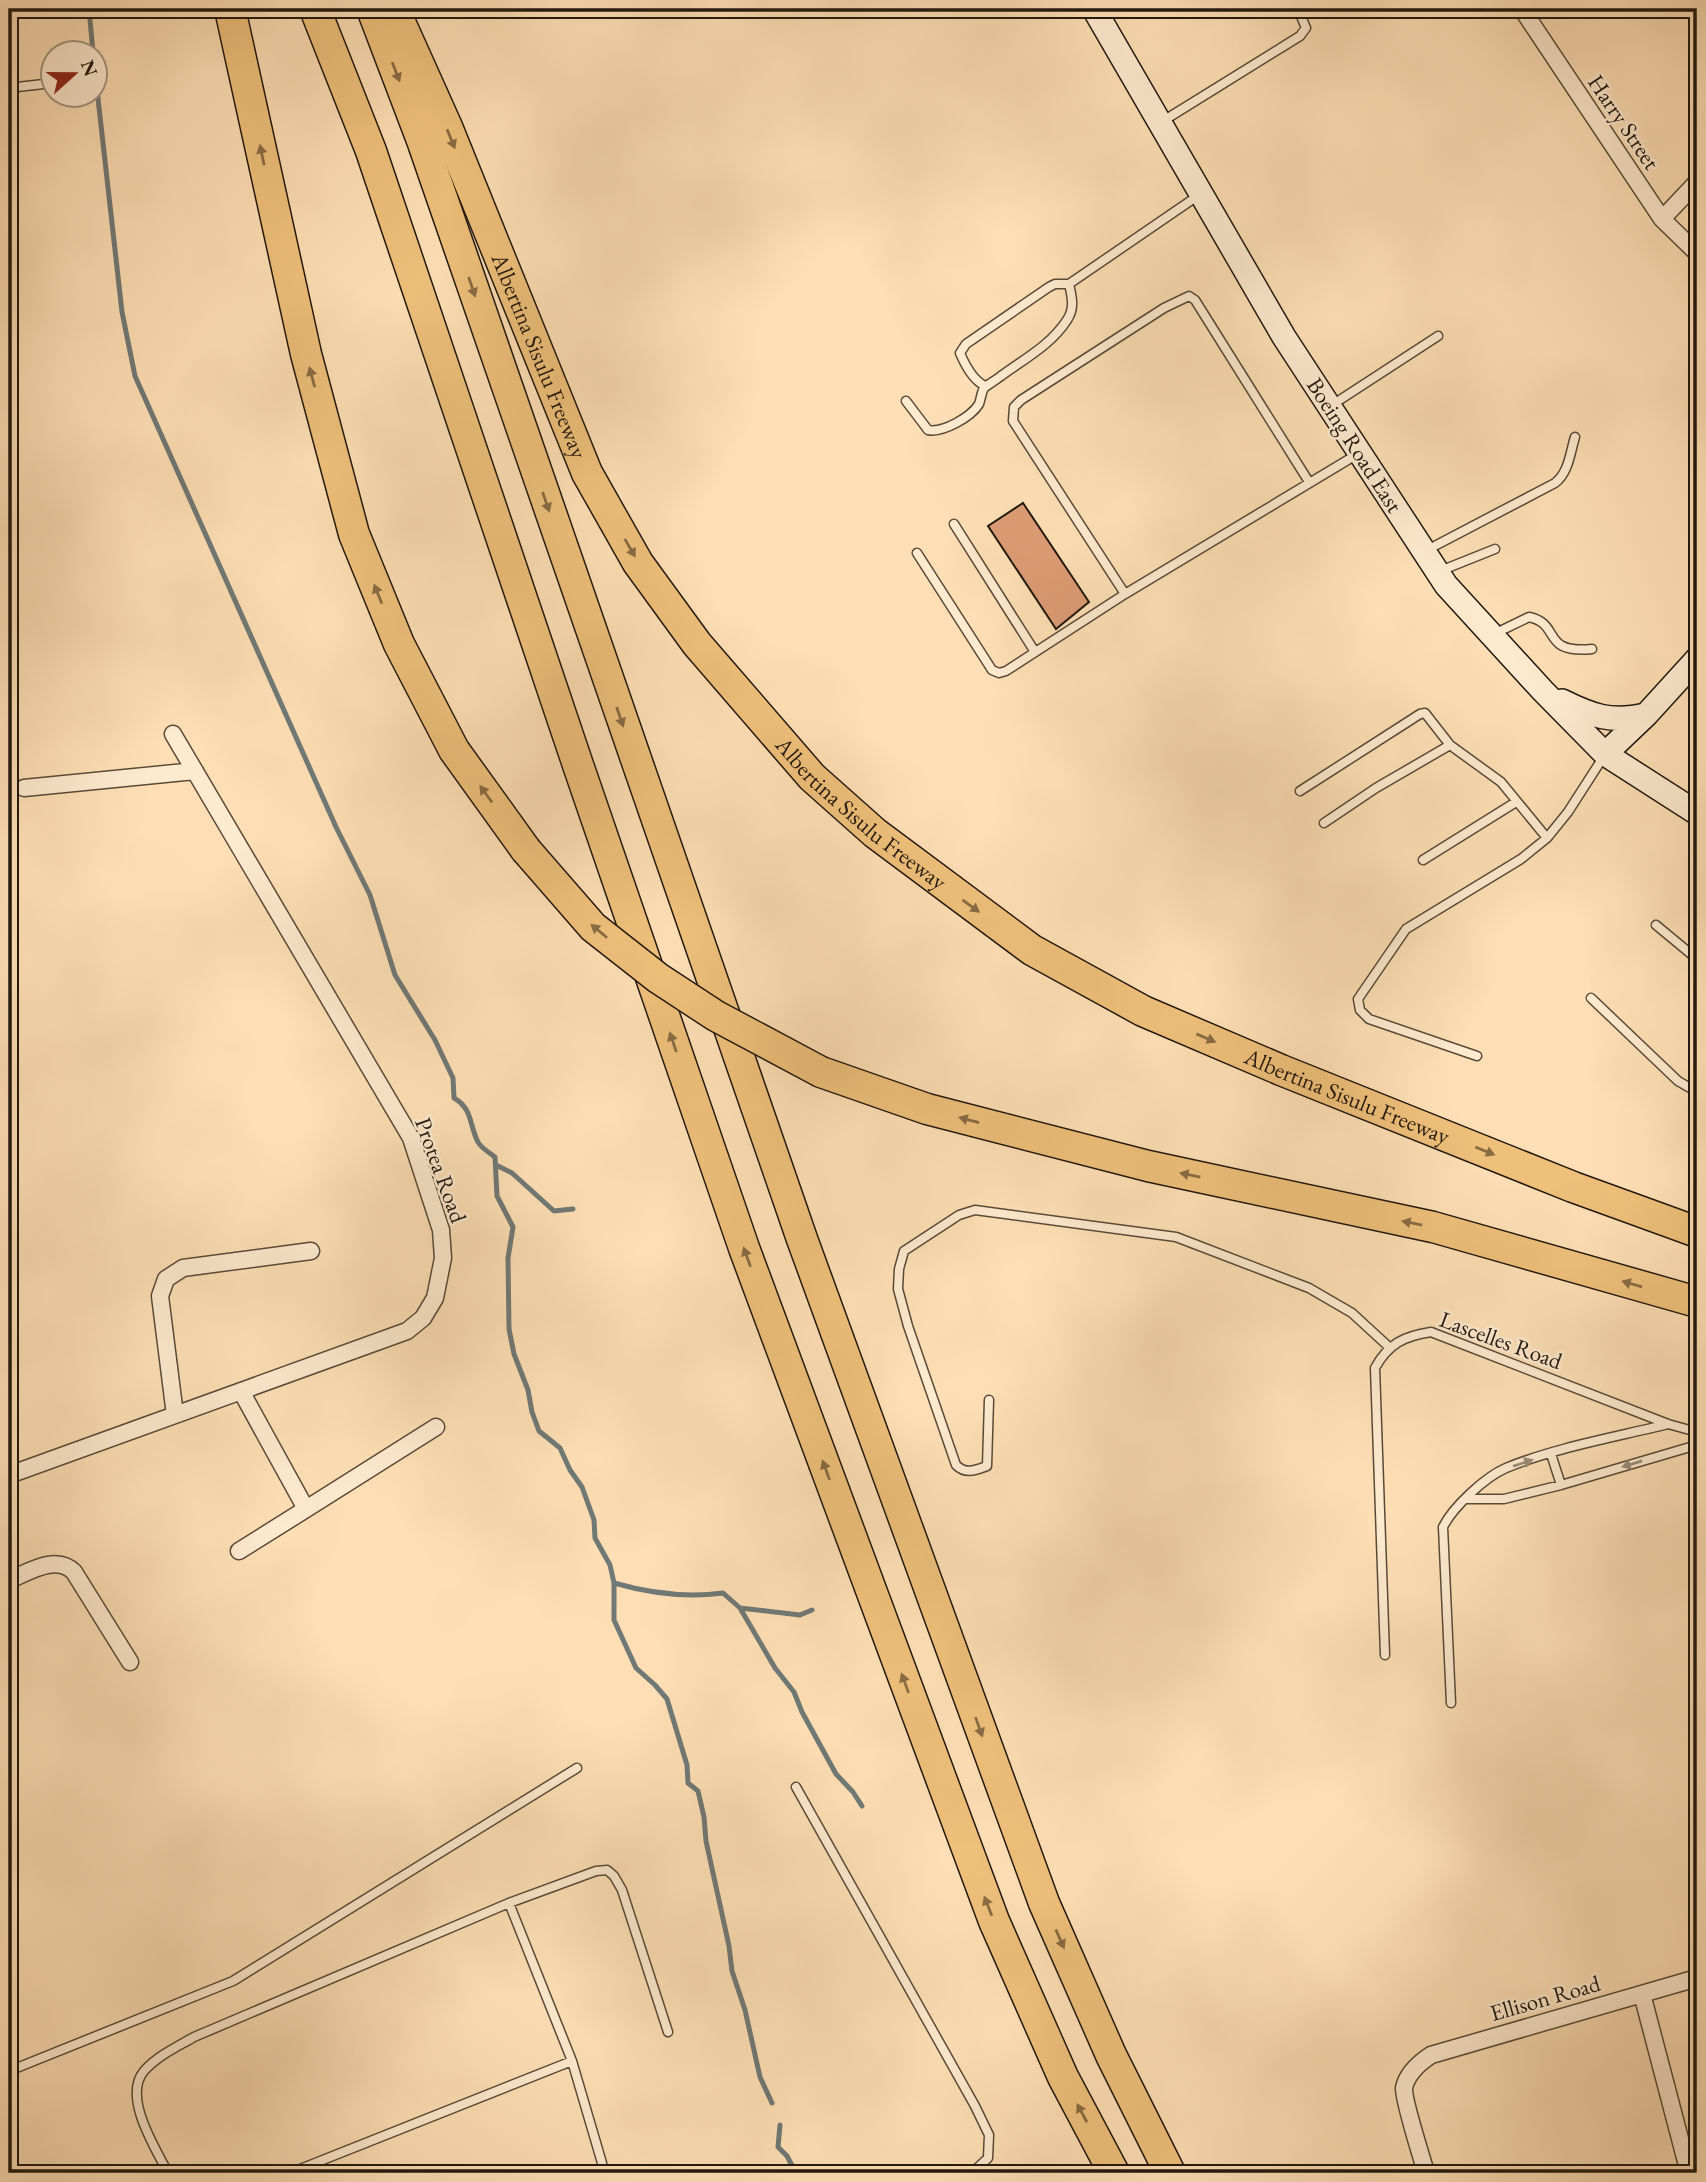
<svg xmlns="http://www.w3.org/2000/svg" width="1706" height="2182" viewBox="0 0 1706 2182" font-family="'EB Garamond',serif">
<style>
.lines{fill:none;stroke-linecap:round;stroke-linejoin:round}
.stream{stroke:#707976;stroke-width:5}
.building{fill:#dd9c75;stroke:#20180f;stroke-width:2}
.lane-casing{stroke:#584a38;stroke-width:11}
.street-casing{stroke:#584a38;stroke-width:19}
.secondary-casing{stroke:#20180f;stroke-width:26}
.highway-casing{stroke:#20180f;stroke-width:33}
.lane{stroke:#feeacf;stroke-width:8}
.street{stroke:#feeacf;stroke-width:16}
.secondary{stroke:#feeacf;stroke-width:23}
.highway{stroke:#efc07a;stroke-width:30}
.highway-bridge-casing{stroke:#20180f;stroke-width:33;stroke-linecap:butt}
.highway-bridge{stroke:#efc07a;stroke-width:30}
.oneway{fill:#886c44}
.oneway2{fill:#9a8c79}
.labels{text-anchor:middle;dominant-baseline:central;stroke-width:5;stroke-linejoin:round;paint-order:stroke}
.street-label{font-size:23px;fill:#20180f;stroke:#feeacf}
</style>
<rect width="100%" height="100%" fill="#fedfb5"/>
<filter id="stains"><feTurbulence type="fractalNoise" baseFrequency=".00286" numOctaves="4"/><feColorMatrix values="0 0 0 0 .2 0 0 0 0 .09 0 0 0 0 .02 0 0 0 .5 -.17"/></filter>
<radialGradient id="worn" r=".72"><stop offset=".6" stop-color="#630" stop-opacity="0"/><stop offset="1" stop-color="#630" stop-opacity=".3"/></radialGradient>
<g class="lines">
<path class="stream" d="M89 9 93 52
M94 63 122 312 135 376 336 827 370 895 395 975 435 1040 453 1078 454 1098C473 1109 469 1125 478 1142 481 1148 490 1153 495 1157L497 1196 513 1227 508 1258 509 1329 514 1354 528 1390 532 1412 539 1431 560 1448 570 1470 582 1487 594 1520 595 1538 610 1565 614 1583V1620L636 1668 655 1685 667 1699 687 1765 688 1783 698 1791 704 1817 706 1841 729 1946 732 1971 745 2010 760 2077 772 2103
M496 1165 512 1173 554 1211 573 1209
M614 1583C649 1593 686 1598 723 1593L740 1608 775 1668 794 1692 802 1712 836 1774 853 1792 862 1806
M740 1608 800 1615 812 1610
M780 2125 778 2147 787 2156 796 2173"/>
</g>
<path class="building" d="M1023 503 1089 602 1056 629 988 526Z"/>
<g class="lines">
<g class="lane-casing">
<path id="lane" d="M9 88 52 83
M1163 121 1300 36 1306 28 1298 9
M985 386C973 380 965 365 960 353L966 344 1049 287 1055 284H1069
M906 401 928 430C943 433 971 417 979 404 981 399 981 393 984 388 987 385 996 380 1001 376 1024 359 1051 345 1067 320 1075 308 1072 297 1069 284L1199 195
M1332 405 1438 336
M1309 482 1195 300 1189 296 1164 308 1021 400 1014 407 1013 421 1125 594 1356 455
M954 524 1035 652
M1427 550 1555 483C1569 472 1570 453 1575 437
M917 553 992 670 999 673 1006 671 1125 594
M1440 571 1495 549
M1494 634 1529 617C1562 624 1540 654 1592 649
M1300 791 1420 714 1425 713 1450 745 1501 782 1547 838
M1324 823 1376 788 1450 745
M1423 860 1516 802
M1656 925 1697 959
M1591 998 1678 1081 1697 1092
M1477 1056 1369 1019 1360 1010 1358 999 1406 929 1521 859 1547 838 1568 812 1604 756
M989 1400 987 1466C976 1470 966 1475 956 1465L908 1326 898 1289 899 1269 904 1251 959 1215 975 1210 1176 1237 1309 1288 1352 1313 1389 1347
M1551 1454 1561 1485
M1467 1499H1504L1561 1485 1697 1445
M1385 1655 1375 1368C1388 1344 1404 1336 1431 1332L1668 1424 1697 1432
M1451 1703 1443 1527C1453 1507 1485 1477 1506 1468 1554 1448 1616 1437 1668 1424
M796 1787 975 2106 989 2135 988 2158 972 2173
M509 1903 596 1871 607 1870 614 1876 622 1890 668 2032
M9 2071 233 1981 577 1768
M168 2173C156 2149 122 2097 144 2071 157 2056 177 2047 194 2037L509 1903 572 2061 602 2163
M290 2173 572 2061
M847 2173V2170"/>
</g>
<g class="street-casing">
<path id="street" d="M1522 9 1662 219 1697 253
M1662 219 1697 182
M24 788 195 771
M241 1391 306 1509 436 1427
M175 1415 160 1296 166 1279 183 1268 311 1251
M9 1475 407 1331 423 1318 435 1298 443 1258 441 1230 411 1138 173 734
M239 1551 306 1509
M9 1580C29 1572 56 1554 74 1572L130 1662
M1642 1994 1689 2173
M1426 2173C1422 2158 1403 2100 1404 2088 1407 2073 1419 2063 1431 2055L1697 1978"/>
</g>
<g class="secondary-casing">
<path id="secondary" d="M1094 9 1284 337 1446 585 1543 691 1605 754 1697 813
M1562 701C1592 716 1611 723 1646 715
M1605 754 1646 715 1697 659"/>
</g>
<g class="highway-casing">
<g id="highway">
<path d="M230 9 306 354 354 534 399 644 454 750 526 850"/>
<path d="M315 9 371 151 578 765 744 1248 994 1921 1063 2077 1114 2173"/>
<path d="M372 9 423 143 802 1239 1044 1903 1111 2055 1170 2173"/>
<path id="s1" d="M394 9 447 127 587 473 638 563 697 644 812 777 875 833 1032 950 1143 1011 1281 1070 1573 1187 1697 1232"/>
<path d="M821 1072 927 1109 1148 1166 1433 1227 1697 1302"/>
</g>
</g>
<use href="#lane" class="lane"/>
<use href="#street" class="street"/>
<use href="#secondary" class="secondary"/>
<use href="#highway" class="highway"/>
<g class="highway-bridge-casing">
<path id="highway-bridge" d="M526 850 593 927 658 978 716 1016 821 1072"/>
</g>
<use href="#highway-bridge" class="highway-bridge"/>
</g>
<defs><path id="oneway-solid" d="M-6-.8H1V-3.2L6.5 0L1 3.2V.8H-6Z" transform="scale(1.75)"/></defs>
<g class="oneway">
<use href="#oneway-solid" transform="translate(396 72) rotate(69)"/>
<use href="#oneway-solid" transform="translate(451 139) rotate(68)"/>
<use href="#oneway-solid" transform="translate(262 155) rotate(-102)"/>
<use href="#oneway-solid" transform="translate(472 287) rotate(71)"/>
<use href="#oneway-solid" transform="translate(312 377) rotate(-105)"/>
<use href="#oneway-solid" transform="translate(546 502) rotate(71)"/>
<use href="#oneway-solid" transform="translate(630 548) rotate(60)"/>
<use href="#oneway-solid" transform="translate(378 594) rotate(-112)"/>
<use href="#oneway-solid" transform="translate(620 717) rotate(71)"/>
<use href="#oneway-solid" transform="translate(486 794) rotate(-126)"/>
<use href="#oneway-solid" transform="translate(971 906) rotate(36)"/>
<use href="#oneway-solid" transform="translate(599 931) rotate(-140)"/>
<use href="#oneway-solid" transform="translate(1206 1038) rotate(23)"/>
<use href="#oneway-solid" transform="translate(673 1042) rotate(-109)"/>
<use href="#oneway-solid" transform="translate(969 1120) rotate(-165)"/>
<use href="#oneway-solid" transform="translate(1485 1151) rotate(22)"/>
<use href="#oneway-solid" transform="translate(1190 1175) rotate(-168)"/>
<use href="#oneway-solid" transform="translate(1412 1223) rotate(-168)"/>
<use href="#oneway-solid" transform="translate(747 1257) rotate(-110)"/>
<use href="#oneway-solid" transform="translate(1632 1284) rotate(-164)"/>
<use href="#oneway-solid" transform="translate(826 1470) rotate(-110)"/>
<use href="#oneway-solid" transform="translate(905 1683) rotate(-110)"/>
<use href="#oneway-solid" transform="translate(979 1727) rotate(70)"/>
<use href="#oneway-solid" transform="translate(988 1906) rotate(-111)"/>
<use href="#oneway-solid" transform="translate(1060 1939) rotate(66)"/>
<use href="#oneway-solid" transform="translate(1082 2113) rotate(-118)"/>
</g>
<g class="oneway2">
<use href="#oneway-solid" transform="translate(1523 1463) rotate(-18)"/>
<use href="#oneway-solid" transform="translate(1632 1464) rotate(163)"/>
</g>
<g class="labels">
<g class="street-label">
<text transform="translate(1624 122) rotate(56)">Harry Street</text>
<text stroke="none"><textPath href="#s1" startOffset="376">Albertina Sisulu Freeway</textPath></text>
<text transform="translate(1355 445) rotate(57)">Boeing Road East</text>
<text stroke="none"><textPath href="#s1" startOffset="943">Albertina Sisulu Freeway</textPath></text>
<text stroke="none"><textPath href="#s1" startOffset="1510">Albertina Sisulu Freeway</textPath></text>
<text transform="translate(441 1170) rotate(70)">Protea Road</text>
<text transform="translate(1501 1340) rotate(20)">Lascelles Road</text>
<text transform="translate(1545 1998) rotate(-16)">Ellison Road</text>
</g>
</g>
<rect width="1706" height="2182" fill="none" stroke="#fedfb5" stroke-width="35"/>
<rect x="10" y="10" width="1685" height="2161" fill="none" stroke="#20180f" stroke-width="3.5"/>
<rect x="18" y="18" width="1671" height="2147" fill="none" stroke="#20180f" stroke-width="2"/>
<g transform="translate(74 74) rotate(69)"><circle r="33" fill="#feeacf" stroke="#a59682" stroke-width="2"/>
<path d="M0-5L12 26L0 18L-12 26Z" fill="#8f2418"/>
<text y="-10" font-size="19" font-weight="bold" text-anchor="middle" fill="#20180f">N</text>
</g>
<rect width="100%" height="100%" filter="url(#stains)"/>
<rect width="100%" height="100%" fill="url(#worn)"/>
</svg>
